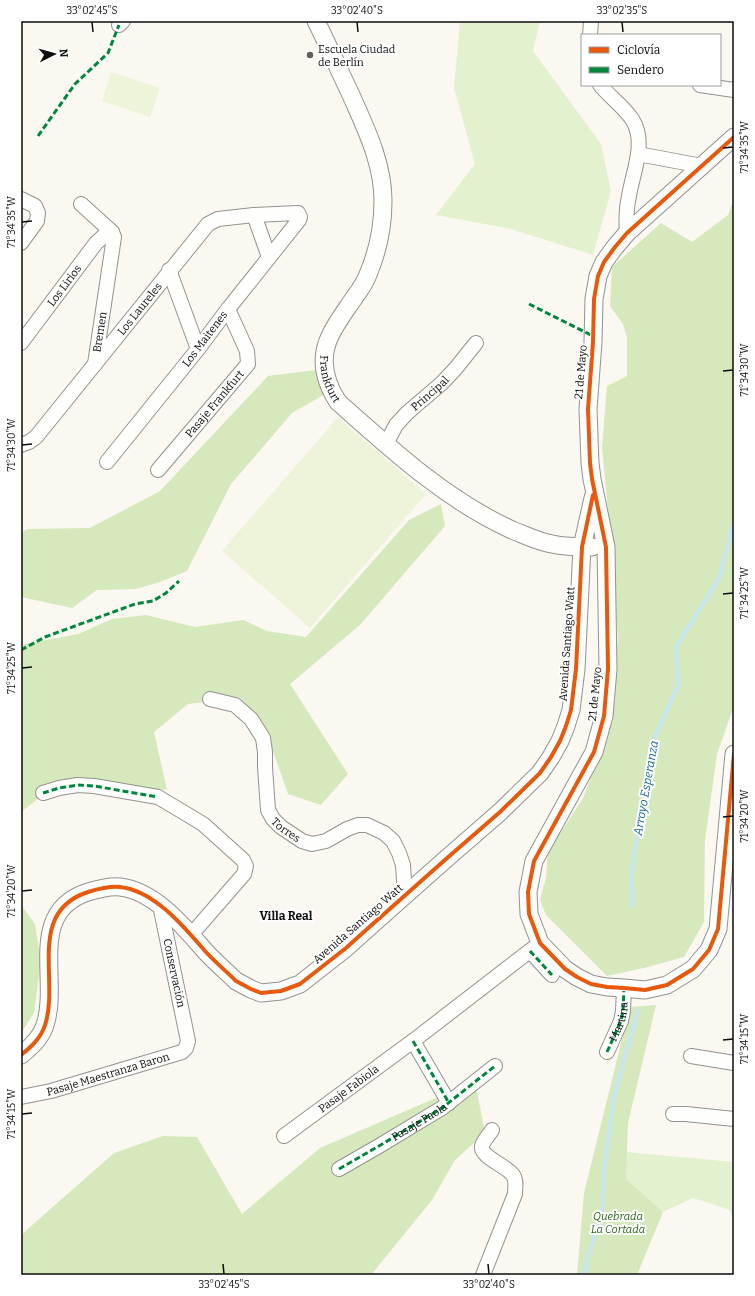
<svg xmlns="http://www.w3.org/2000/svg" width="755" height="1296" viewBox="0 0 755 1296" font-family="Bitter,serif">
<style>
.green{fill:#e4f1cf}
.forest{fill:#d5e9bc}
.pitch{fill:#eef4d9}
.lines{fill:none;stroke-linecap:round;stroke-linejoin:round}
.stream{stroke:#c5e6f6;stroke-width:3.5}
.minor-casing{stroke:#93928f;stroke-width:16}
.tertiary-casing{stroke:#93928f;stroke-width:19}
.minor{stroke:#fefefd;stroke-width:14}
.tertiary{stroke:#fefefd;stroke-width:17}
.quiet{stroke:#00873e;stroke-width:3;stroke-dasharray:6 3;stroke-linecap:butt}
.cycleway-casing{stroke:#fff;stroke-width:6}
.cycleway{stroke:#e8590c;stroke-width:4}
.ticks{fill:none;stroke:#0c0c0c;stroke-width:1.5}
.poi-dot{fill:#5f5f5c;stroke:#fff;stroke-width:1.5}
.labels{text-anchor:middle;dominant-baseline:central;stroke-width:4;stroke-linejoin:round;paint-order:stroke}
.poi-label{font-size:11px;fill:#0c0c0c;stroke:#fff;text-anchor:start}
.street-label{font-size:11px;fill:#0c0c0c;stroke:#fff}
.park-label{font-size:11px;font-style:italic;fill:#2d661a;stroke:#fff}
.water-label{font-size:12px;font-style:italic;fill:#1168a2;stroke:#fff}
.neighbourhood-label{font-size:12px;font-weight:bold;fill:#0c0c0c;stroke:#fff}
.neatline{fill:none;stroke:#0c0c0c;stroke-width:1.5}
.ticks-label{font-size:10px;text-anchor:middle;fill:#0c0c0c}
</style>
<rect width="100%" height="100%" fill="#faf8f0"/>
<path class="green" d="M460 21H540L533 51 601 144 611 191 593 255 511 229 436 215 475 164 454 88Z
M626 1152 734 1162V1223L730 1210 693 1198 663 1212 626 1179Z"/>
<path class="forest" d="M734 199V706L717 754 705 840 704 922 684 957 644 968 607 976 546 915 540 900 546 878 548 852 583 798 608 734 618 640 610 530 602 448 607 386 627 376V338L623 324 610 306 612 267 661 223 692 242 728 215Z
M323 369 327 393 292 413 231 484 187 571 160 582 136 589 97 590 72 608 21 597V533L27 529 90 528 160 491 268 376Z
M441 504 445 526 360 625 290 684 348 774 321 805 288 794 267 734 223 700 188 704 154 732 167 790 81 781 43 795 21 812V647L25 644 78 634 112 619 146 615 195 627 243 620 267 631 306 637 409 520Z
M21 905 35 924 41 962 34 1013 21 1033Z
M656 1005 628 1123 626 1179 663 1212 637 1275H577L584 1193 630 1007Z
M475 1081 485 1133 455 1160 432 1200 371 1275 21 1274V1235L114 1153 163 1136 197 1137 242 1214 320 1148Z"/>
<path class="pitch" d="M111 72 160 88 150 117 102 101Z
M338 417 426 494 310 628 222 551Z"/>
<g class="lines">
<path class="stream" d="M632 906 631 874 652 743 678 685 676 647 719 578 734 520
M584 1275 588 1257 602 1212 604 1168 614 1095 638 1010"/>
<g class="minor-casing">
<g id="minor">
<path d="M119 25 123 21"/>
<path d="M590 35 591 21"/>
<path d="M600 85C610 97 623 106 632 119 647 142 633 171 629 196 626 209 626 221 627 233"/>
<path d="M700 85 734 90"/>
<path d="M638 154 702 166"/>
<path d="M21 199 35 206 38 213 37 221 21 243"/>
<path d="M81 204 112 232 114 237 95 364"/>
<path d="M254 215 269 257"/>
<path d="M169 270 198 349"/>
<path id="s1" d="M21 343 96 243 105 235 112 232"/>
<path id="s2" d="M386 444 396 425 407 413 442 383 456 368 476 343"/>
<path id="s3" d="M21 445 29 442 36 437 208 224 218 219 254 215 298 213 300 217 299 220 228 309 198 349 107 462"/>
<path id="s4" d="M158 470 248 364 247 351 228 309"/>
<path id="s5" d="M210 699 235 705 251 719 263 738 265 752V767L268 810 273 819 281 827 302 841 312 844 326 841 347 829 358 825H367L384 833 393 841 399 853 403 865 405 896"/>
<path d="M43 793 59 788 78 785 94 786 158 797 203 824 243 860 246 866 244 874 191 935"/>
<path d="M530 951 552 975"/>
<path d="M413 1041 449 1103"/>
<path id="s6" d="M607 1052 621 1021 623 1011 624 988"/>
<path d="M691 1056 734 1063"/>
<path id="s7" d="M21 1097 51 1091 182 1052 186 1048 188 1041 160 905"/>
<path d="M673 1114H686L734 1119"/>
<path id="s8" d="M284 1136 413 1041 540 943"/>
<path d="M339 1169 379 1146 442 1108 495 1066"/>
<path d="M483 1275 515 1194C515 1187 517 1181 513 1175 507 1166 480 1157 482 1146 483 1141 489 1135 492 1130"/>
</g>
</g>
<g class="tertiary-casing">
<g id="tertiary">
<path id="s9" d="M316 21C328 45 339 70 351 95 366 129 383 163 383 201 383 224 378 250 369 272 366 281 360 290 354 298 346 310 336 323 330 336 319 359 325 382 338 402 392 450 446 500 512 530 525 535 539 542 552 544 565 547 579 547 592 547"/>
<path d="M734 137 627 233 615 247 604 262 598 276 594 299 593 342 588 409 590 463 592 479 606 547 608 669 604 716 594 752 534 861 528 892 529 914 540 943 565 969 577 977 591 984 607 987 624 988 645 990 667 985 693 969 709 950 718 929 734 754"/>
<path d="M21 1055C31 1047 41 1038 45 1025 60 980 26 912 88 892 98 889 109 886 120 887 155 891 184 927 205 951 215 962 226 971 236 981L251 989 261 993 281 991 300 984 346 948 366 930 446 859 500 812 540 773 551 757 560 741 566 726 571 710 576 669 582 547 593 498"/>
</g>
</g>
<use href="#minor" class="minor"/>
<use href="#tertiary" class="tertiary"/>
<g class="quiet">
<path d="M38 136 75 84 108 53 119 25"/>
<path d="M529 304 593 336"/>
<path d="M21 650 45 637 135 604 153 601 166 593 179 581"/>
<path d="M43 793 59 788 78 785 94 786 158 797"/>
<path d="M530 951 552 975"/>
<path d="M413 1041 449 1103"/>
<path d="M607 1052 621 1021 623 1011 624 988"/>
<path id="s10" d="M339 1169 379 1146 442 1108 495 1066"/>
</g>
<g class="cycleway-casing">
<path id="cycleway" d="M734 137 627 233 615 247 604 262 598 276 594 299 593 342 588 409 590 463 592 479 606 547 608 669 604 716 594 752 534 861 528 892 529 914 540 943 565 969 577 977 591 984 607 987 624 988 645 990 667 985 693 969 709 950 718 929 734 754
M21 1055C31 1047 41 1038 45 1025 60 980 26 912 88 892 98 889 109 886 120 887 155 891 184 927 205 951 215 962 226 971 236 981L251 989 261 993 281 991 300 984 346 948 366 930 446 859 500 812 540 773 551 757 560 741 566 726 571 710 576 669 582 547 593 495"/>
</g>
<use href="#cycleway" class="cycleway"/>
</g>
<path class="ticks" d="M92 22 93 32M357 22 358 32M622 22 623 32M723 148 733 147M22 222 32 221M723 371 733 370M22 445 32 444M723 594 733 593M22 668 32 667M723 817 733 816M22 891 32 890M723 1040 733 1039M22 1114 32 1113M223 1264 224 1274M488 1264 489 1274"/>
<circle class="poi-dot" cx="310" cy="55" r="4"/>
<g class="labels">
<g class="poi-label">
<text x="318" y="49">Escuela Ciudad<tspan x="318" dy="13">de Berlín</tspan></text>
</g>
<g class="street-label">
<text stroke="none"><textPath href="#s1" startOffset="72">Los Lirios</textPath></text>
<text stroke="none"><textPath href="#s3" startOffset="182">Los Laureles</textPath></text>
<text transform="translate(100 332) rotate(-81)">Bremen</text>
<text transform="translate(205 339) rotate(-53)">Los Maitenes</text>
<text transform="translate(581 372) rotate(-85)">21 de Mayo</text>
<text stroke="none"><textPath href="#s9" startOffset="386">Frankfurt</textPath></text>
<text stroke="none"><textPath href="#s2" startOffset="68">Principal</textPath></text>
<text stroke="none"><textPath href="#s4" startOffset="87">Pasaje Frankfurt</textPath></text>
<text transform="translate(567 644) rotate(-86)">Avenida Santiago Watt</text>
<text transform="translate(595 694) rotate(-84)">21 de Mayo</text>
<text stroke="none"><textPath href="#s5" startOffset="169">Torres</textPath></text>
<text transform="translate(358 924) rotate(-41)">Avenida Santiago Watt</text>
<text transform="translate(174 973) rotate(78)">Conservación</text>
<text stroke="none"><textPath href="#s6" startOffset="33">Martina</textPath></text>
<text stroke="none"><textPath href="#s7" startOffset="90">Pasaje Maestranza Baron</textPath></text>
<text stroke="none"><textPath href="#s8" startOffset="80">Pasaje Fabiola</textPath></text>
<text stroke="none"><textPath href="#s10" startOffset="93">Pasaje Paola</textPath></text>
</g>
<g class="park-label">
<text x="618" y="1216">Quebrada<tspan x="618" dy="13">La Cortada</tspan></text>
</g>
<g class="water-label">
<text transform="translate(646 788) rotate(-80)">Arroyo Esperanza</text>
</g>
<g class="neighbourhood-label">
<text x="286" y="916">Villa Real</text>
</g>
</g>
<rect width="755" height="1296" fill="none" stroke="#ffffff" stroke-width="44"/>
<rect x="581" y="34" width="140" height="52" fill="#ffffff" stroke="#9e9e9e"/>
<rect x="589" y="47" width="20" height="6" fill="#e8590c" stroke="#9e9e9e"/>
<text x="617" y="54" font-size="12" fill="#0c0c0c">Ciclovía</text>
<rect x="589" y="67" width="20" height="6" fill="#00873e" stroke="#9e9e9e"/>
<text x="617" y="74" font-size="12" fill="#0c0c0c">Sendero</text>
<g transform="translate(54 54) rotate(84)" stroke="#ffffff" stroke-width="3" paint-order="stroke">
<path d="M0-3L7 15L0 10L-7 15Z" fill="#0c0c0c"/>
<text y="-6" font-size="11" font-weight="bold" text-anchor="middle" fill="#0c0c0c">N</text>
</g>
<rect x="22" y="22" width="711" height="1252" class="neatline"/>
<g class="ticks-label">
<text x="92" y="14">33°02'45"S</text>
<text x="357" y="14">33°02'40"S</text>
<text x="622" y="14">33°02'35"S</text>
<text transform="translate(744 147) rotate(-90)" y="4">71°34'35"W</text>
<text transform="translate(11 222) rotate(-90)" y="4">71°34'35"W</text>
<text transform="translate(744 370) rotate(-90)" y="4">71°34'30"W</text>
<text transform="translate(11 445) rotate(-90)" y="4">71°34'30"W</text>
<text transform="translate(744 593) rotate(-90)" y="4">71°34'25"W</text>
<text transform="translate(11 668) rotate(-90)" y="4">71°34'25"W</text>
<text transform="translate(744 816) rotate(-90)" y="4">71°34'20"W</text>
<text transform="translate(11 891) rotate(-90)" y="4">71°34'20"W</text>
<text transform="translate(744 1039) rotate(-90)" y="4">71°34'15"W</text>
<text transform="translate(11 1114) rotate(-90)" y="4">71°34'15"W</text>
<text x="224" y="1288">33°02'45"S</text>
<text x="489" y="1288">33°02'40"S</text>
</g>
</svg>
